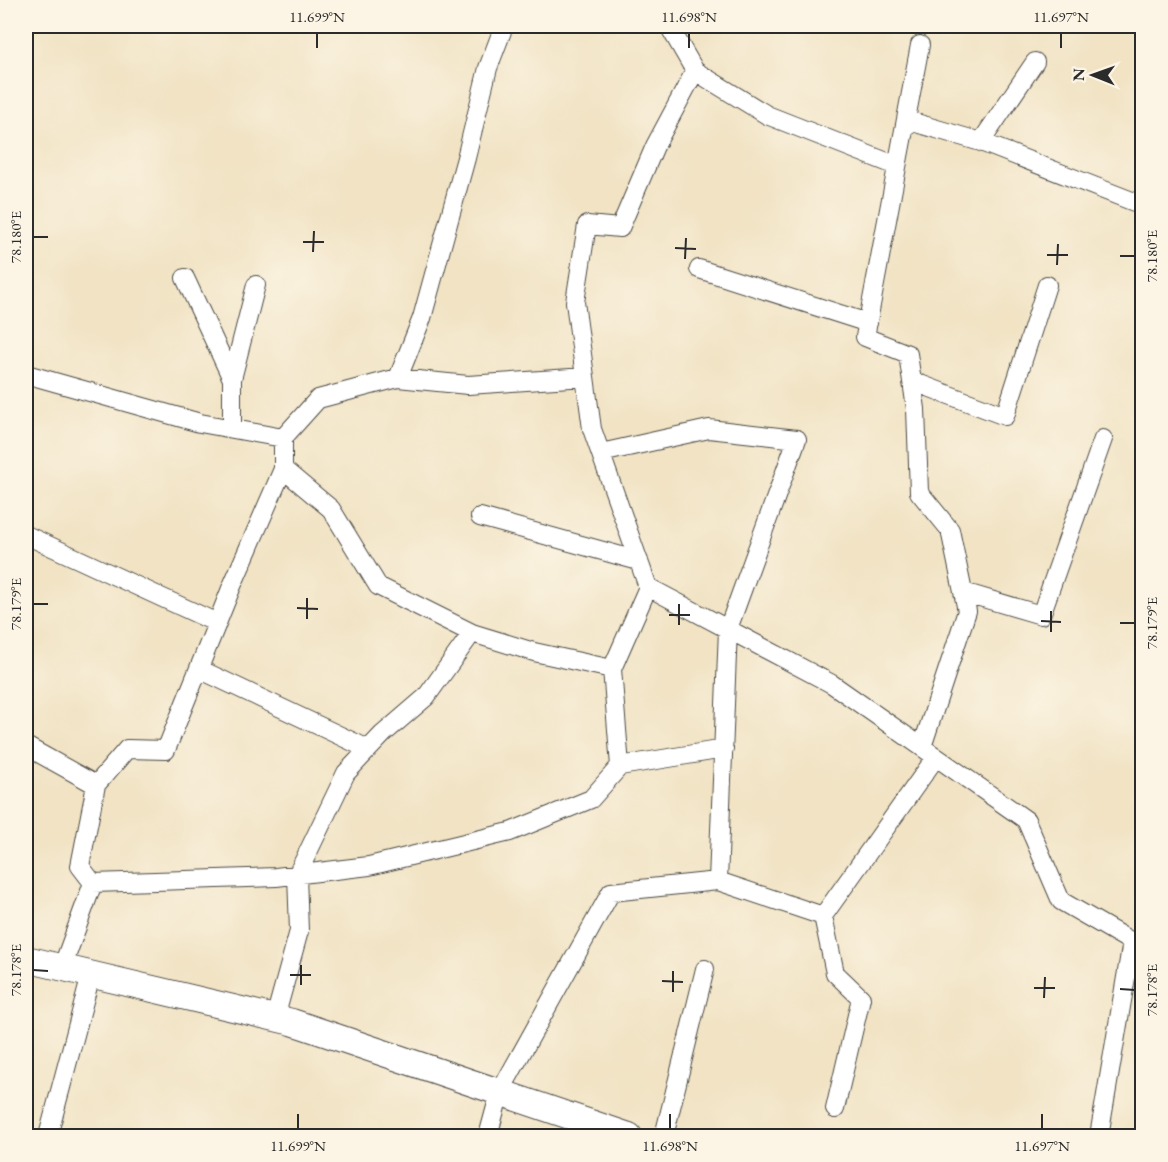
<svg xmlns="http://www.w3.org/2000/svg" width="1168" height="1162" viewBox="0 0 1168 1162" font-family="'EB Garamond',serif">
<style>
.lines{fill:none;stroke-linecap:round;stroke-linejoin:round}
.street-casing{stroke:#494742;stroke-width:20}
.secondary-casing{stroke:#494742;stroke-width:28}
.street{stroke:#fff;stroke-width:18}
.secondary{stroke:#fff;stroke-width:26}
.ticks{fill:none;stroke:#2b2b2b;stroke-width:2}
.neatline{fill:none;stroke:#2b2b2b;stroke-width:2}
.ticks-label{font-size:15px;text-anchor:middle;fill:#2b2b2b}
</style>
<rect width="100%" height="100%" fill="#fcf5e5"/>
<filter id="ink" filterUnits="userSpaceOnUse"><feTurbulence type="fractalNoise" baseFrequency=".0167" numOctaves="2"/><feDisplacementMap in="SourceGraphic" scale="12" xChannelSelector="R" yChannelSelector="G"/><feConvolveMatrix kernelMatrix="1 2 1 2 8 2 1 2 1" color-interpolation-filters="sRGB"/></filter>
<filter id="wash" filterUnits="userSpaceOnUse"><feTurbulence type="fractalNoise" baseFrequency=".008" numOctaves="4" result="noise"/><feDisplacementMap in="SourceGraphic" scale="24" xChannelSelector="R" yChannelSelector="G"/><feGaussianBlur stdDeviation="1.35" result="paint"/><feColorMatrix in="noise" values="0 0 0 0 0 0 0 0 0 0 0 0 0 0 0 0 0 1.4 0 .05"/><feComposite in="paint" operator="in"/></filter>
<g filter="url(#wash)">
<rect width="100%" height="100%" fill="#f1e3c4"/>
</g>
<g filter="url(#ink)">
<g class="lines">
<g class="street-casing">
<path id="street" d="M669 26 695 71 655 146 620 228 587 225 575 302 592 429 648 587 832 684 1026 820 1061 901 1132 942 1099 1136
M920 45 865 337 908 354 916 409 919 492 950 530 967 611 922 747
M695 71 767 115 897 166
M906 120 981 142 1035 62
M981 142 1142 205
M699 269 868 323
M185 278 232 379V428
M26 374 200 423 283 438 318 399 398 378 422 318 466 158 488 68 504 26
M398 378 468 385 585 377
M232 379 256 285
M912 381 1005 416 1047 285
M480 517 639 561
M26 535 217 623
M963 592 1041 615 1103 439
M472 633 534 652 612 669
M199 669 368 749
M26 746 96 785
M620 766 612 669 648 587
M718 881 823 916 936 757
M93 883 80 866 96 785 127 749 166 750 232 586 283 469
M823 916 835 973 861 998 835 1109
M62 968 93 883 276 877 369 866 510 832 591 799 620 766 724 749
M275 1018 299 931 297 875 346 773 383 734 426 697 472 633 378 586 331 509 283 469V438
M48 1136 91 975
M488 1136 500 1092 611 892 718 881 728 629 797 439 709 429 601 453
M664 1136 705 969"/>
</g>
<g class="secondary-casing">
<path id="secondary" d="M26 959 292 1022 629 1136"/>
</g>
<use href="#street" class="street"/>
<use href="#secondary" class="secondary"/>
</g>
</g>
<path class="ticks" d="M317 48V33M689 48V33M1061 48V33M33 237H48M303 242H324M675 248 696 249M313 252 314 231M1047 255H1068M1120 256H1135M685 259 686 238M1057 265 1058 244M33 604H48M297 608 318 609M669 615H690M307 619V598M1041 621 1061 622M1120 623H1135M679 625V604M1051 632V611M33 970 48 971M290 975H311M662 981 683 982M301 985V965M1034 988H1055M1120 989 1135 990M673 992V971M1044 998 1045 977M298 1129V1114M670 1129V1114M1042 1129V1114"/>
<rect width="1168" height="1162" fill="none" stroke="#fcf5e5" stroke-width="66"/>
<g transform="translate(1093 75) rotate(271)" stroke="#fcf5e5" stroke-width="4.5" paint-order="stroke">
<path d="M0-4.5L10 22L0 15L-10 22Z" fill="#2b2b2b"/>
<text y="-9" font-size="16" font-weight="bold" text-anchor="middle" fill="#2b2b2b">N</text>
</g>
<rect x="33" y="33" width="1102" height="1096" class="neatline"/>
<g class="ticks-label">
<text x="317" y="22">11.699°N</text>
<text x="689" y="22">11.698°N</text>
<text x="1061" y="22">11.697°N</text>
<text transform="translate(16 237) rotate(-90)" y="5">78.180°E</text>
<text transform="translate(1152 256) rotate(-90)" y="5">78.180°E</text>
<text transform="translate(16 604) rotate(-90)" y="5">78.179°E</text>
<text transform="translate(1152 623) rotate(-90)" y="5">78.179°E</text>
<text transform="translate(16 970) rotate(-90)" y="5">78.178°E</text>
<text transform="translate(1152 990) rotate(-90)" y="5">78.178°E</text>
<text x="298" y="1151">11.699°N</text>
<text x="670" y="1151">11.698°N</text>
<text x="1042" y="1151">11.697°N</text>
</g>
</svg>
